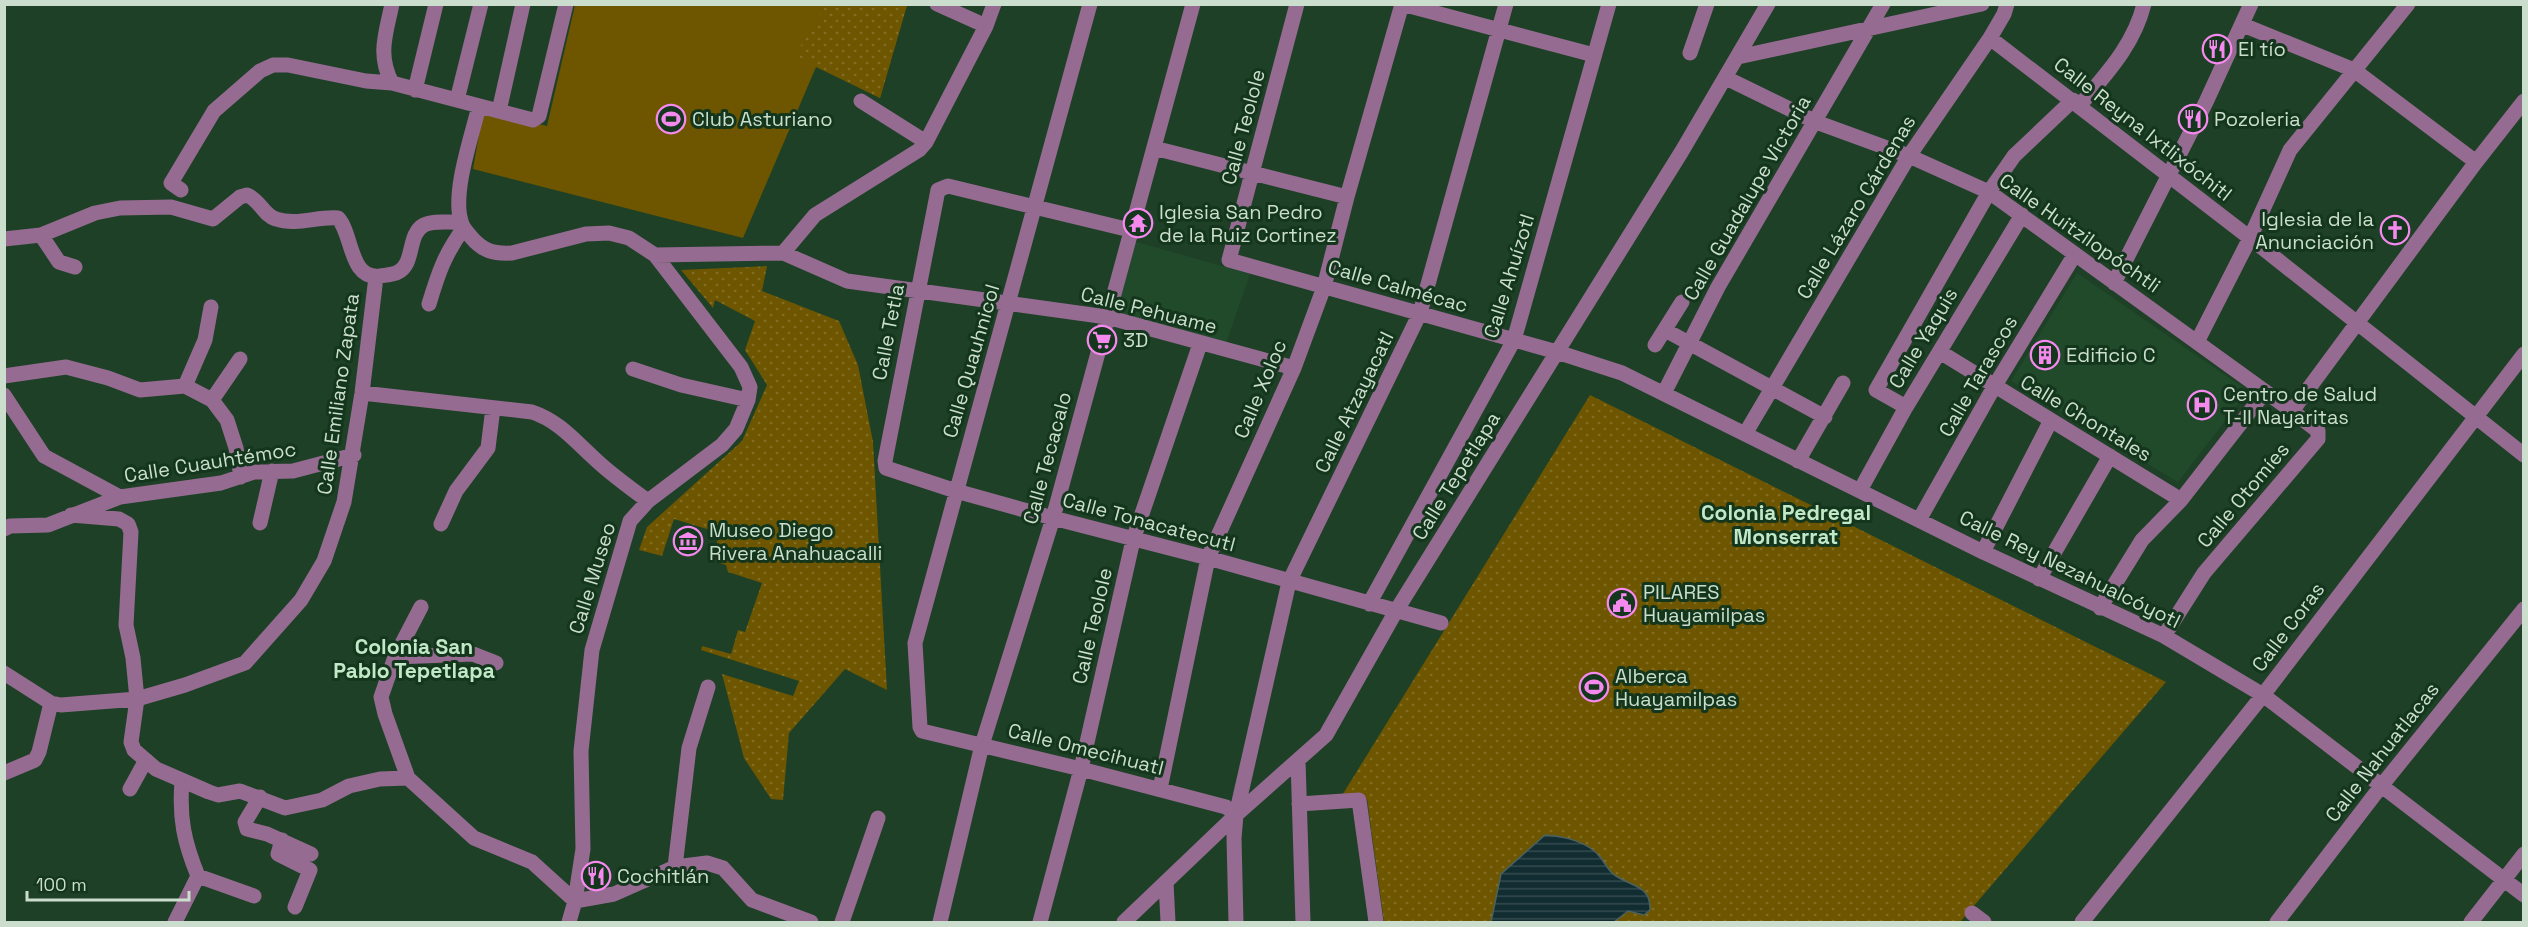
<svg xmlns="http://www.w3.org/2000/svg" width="2528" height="927" viewBox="0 0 2528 927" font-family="'Space Grotesk',sans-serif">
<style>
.built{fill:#214a2b}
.grass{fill:#6e5500}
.park{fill:url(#park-dots)}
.water{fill:url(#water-rules);stroke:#4a6260;stroke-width:1.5}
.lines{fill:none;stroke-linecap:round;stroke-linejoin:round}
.minor{stroke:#956b91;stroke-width:15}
.labels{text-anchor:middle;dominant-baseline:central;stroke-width:6;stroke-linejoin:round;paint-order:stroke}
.poi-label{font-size:20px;fill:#cbdecd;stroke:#13361c;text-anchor:start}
.street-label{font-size:20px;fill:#cbdecd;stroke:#13361c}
.neighbourhood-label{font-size:21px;font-weight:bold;fill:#c1e9c8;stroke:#13361c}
</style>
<defs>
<pattern id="park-dots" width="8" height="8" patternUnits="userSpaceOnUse" patternTransform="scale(1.5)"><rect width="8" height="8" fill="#6e5500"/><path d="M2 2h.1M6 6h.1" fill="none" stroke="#816d24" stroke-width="1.8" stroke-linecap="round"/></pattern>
<pattern id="water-rules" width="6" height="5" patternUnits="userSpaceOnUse" patternTransform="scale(1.5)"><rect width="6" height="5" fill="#122d31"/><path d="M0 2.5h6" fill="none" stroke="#334b4e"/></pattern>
</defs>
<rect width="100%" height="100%" fill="#1e4026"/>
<path class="built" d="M1133 241 1250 274 1225 346 1112 314Z
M2077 273 2248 391 2178 482 2011 381Z"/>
<path class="grass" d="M575 5H907L880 98 816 67 743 238 473 169 483 111 547 126Z"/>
<path class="park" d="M824 5H907L880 98 795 55 826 6Z
M767 266 762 291 839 321 858 365 873 442 887 690 845 669 789 733 783 800 771 799 744 758 722 674 793 696 799 681 701 650 702 646 731 654 738 630 745 632 762 583 728 572 726 565 711 560 720 533 674 519 662 556 639 550 647 527 742 441 767 385 745 350 755 321 715 300 713 308 681 270Z
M1590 395 2166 682 1960 922H1384L1367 799 1358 795 1341 797Z"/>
<path class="water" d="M1545 835C1564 836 1589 842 1601 858 1606 865 1609 872 1616 876 1633 887 1651 886 1650 910L1644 915 1628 911 1614 922H1491L1501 874Z"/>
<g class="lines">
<path class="minor" d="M392 4C386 34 377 54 392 83L533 120 539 116 566 4
M937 4 986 26
M1090 4 915 643 920 727 922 731 1081 769 1226 807 1236 815
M1297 4 1229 260 1557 352 1622 373 1983 552 2164 636 2263 695 2524 895
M1402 4 1594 55
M2243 25 2354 70 2476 162
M1990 38 2250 238 2524 455
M1690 53 1707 4
M1738 57 1982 4
M1726 78 1816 122 1909 156 1989 192 2292 411
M415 90 436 4
M457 100 481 4
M861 101 926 142
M2080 105C2106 74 2134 45 2144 4
M479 106C472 136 452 192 461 221 462 227 467 232 471 237 483 251 493 254 512 253L586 234 609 233 629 238 655 255 741 367 750 387 748 400 736 429 722 445 648 501 630 521 592 650 581 751 583 849 575 901 569 922
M499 111 523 4
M1154 148 1347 197
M181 190 171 183 214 111 260 71 273 65H288L366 81 392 83
M1130 230 948 186 938 190 885 461 886 468 956 491 1053 518 1208 558 1441 623
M41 235 59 262 75 267
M4 239 41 235 95 213 120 208 171 207 213 219 240 197 247 195C260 200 263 215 276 219 297 226 318 216 338 218 353 234 349 280 380 276 386 275 393 275 398 272 415 264 407 234 424 225 434 220 450 223 461 222
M783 253 847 281 1107 317 1294 368
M655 255 783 253 815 215 919 150 926 142 986 26 994 4
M2114 283 2206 102 2251 4
M429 304C438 274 445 253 464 228
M1665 330 1825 417
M2197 342 2250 238 2290 150 2408 4
M1655 345 1682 302
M1940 352 2181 500
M633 369 681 385 748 400
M4 376 66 367 108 378 140 390 185 386 212 400 227 420 236 448 241 477
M185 386 205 340 211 307
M362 393 532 412C559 421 575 441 596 460 612 475 630 488 648 501
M1664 393 1718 287 1883 4
M4 395 44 456 120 497
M212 400 240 359
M1906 407 1876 390 1989 192 2014 156 2073 100
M1745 434 1909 156 1990 38 2004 14 2007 4
M1798 461 1843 383
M1862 491 1863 485 1906 407 2022 215
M71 515 119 519 128 524 131 532 126 625 133 658 137 699 131 742 134 750 156 769 209 792 218 795 240 791 285 808 322 800 349 786 380 779 408 778 474 838 532 862 575 901 614 894 675 867 707 863 723 868 752 900 811 922
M1919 520 1994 387 2075 254
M260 523 272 471
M441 524 456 491 488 448 493 408
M4 529 10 526 48 525 120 497 221 483 254 472 293 471 354 455
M1983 552 2048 426
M2039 579 2110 456
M1369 604 1514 340 1609 4
M2100 608 2142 540 2181 500 2265 392
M2164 636 2204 573 2318 439V431L2292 411 2476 162 2524 101
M395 657 473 654 496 663
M4 673 51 703 61 705 137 699 185 685 245 663 301 600 324 561 344 502 362 393 376 277
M1298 760 1303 922
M4 773 35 760 39 752 51 703
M408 778 385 714 381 697 395 657 421 607
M130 789 146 760
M1160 789 1208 558 1294 368 1324 287 1347 197 1402 4
M260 797 245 822 247 829 267 834 311 854
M1299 804 1359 800 1376 922
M282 840 278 854 310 870 295 907
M675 867 689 748 708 687
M198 876 254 896
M1166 882 1168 922
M1972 913 1984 922
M175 922 198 876C184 842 179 818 182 781
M842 922 878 818
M940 922 982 745 1053 518 1193 4
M1040 922 1081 769 1133 540 1200 344
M1124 922 1236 815 1326 735 1396 611 1682 151 1768 4
M1236 922 1234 838 1236 815 1289 582 1420 313 1506 4
M2082 922 2263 695 2524 354
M2277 922 2382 785 2524 609
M2471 922 2524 854"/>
</g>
<defs>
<g id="restaurant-ring" transform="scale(1.5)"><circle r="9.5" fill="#13361c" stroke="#f589ee" stroke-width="1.5"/><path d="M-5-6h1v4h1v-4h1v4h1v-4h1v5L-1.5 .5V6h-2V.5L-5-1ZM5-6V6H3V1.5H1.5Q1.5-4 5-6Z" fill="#f589ee"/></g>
<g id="stadium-ring" transform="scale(1.5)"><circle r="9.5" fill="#13361c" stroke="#f589ee" stroke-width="1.5"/><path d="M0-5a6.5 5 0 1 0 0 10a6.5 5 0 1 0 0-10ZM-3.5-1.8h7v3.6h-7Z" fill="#f589ee"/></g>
<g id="temple-ring" transform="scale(1.5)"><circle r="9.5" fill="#13361c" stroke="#f589ee" stroke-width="1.5"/><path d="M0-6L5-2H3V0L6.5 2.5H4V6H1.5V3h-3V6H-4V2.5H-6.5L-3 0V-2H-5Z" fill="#f589ee"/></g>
<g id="church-ring" transform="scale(1.5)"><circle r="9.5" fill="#13361c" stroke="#f589ee" stroke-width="1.5"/><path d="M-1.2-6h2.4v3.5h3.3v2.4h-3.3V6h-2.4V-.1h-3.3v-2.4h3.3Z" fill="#f589ee"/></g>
<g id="supermarket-ring" transform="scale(1.5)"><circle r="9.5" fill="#13361c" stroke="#f589ee" stroke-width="1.5"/><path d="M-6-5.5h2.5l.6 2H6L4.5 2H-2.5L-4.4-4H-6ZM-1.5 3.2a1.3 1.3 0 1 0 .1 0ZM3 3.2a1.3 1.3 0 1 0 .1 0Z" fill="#f589ee"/></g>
<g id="building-ring" transform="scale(1.5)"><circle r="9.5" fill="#13361c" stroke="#f589ee" stroke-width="1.5"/><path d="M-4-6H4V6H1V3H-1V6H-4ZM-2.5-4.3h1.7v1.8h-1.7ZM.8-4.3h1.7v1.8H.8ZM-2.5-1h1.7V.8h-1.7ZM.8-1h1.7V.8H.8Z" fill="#f589ee"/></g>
<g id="hospital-ring" transform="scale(1.5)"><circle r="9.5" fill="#13361c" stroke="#f589ee" stroke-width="1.5"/><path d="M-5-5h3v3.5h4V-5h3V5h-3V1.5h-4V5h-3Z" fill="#f589ee"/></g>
<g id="museum-ring" transform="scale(1.5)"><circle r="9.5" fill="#13361c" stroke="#f589ee" stroke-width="1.5"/><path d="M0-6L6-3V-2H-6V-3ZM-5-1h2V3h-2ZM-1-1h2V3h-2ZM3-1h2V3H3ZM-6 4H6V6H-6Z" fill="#f589ee"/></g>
<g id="civic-ring" transform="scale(1.5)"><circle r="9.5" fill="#13361c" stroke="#f589ee" stroke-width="1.5"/><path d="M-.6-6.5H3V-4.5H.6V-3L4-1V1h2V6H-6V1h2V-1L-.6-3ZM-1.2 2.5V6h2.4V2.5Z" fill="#f589ee"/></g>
</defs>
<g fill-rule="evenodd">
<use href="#restaurant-ring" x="2217" y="49"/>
<use href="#stadium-ring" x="671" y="119"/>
<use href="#restaurant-ring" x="2193" y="119"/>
<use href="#temple-ring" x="1138" y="223"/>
<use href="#church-ring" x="2395" y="230"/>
<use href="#supermarket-ring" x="1102" y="340"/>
<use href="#building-ring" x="2045" y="355"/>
<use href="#hospital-ring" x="2202" y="405"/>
<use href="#museum-ring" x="688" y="541"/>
<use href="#civic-ring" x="1622" y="603"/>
<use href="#stadium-ring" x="1594" y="687"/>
<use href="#restaurant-ring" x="596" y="876"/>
</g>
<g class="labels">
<g class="poi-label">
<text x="2238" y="49">El tío</text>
<text x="692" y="119">Club Asturiano</text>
<text x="2214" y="119">Pozoleria</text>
<text x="1159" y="212">Iglesia San Pedro<tspan x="1159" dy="23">de la Ruiz Cortinez</tspan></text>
<text x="2374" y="219" text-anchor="end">Iglesia de la<tspan x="2374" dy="23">Anunciación</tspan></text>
<text x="1123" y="340">3D</text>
<text x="2066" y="355">Edificio C</text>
<text x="2223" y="394">Centro de Salud<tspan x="2223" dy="23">T-II Nayaritas</tspan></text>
<text x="709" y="530">Museo Diego<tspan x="709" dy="23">Rivera Anahuacalli</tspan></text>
<text x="1643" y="592">PILARES<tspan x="1643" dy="23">Huayamilpas</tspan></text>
<text x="1615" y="676">Alberca<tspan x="1615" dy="23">Huayamilpas</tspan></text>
<text x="617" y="876">Cochitlán</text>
</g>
<g class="street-label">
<text transform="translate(1243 127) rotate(-75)">Calle Teolole</text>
<text transform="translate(2143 129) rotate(38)">Calle Reyna Ixtlixóchitl</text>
<text transform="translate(1747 198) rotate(-60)">Calle Guadalupe Victoria</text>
<text transform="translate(1856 207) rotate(-59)">Calle Lázaro Cárdenas</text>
<text transform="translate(2080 233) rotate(35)">Calle Huitzilopóchtli</text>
<text transform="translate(1509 276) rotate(-73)">Calle Ahuízotl</text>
<text transform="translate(1398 286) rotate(16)">Calle Calmécac</text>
<text transform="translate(1149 310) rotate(14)">Calle Pehuame</text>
<text transform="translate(888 332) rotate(-79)">Calle Tetla</text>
<text transform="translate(1923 338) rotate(-59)">Calle Yaquis</text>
<text transform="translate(971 361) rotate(-74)">Calle Quauhnicol</text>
<text transform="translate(1978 376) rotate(-60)">Calle Tarascos</text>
<text transform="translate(1260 389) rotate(-67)">Calle Xoloc</text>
<text transform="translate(338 394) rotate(-82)">Calle Emiliano Zapata</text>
<text transform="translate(1354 402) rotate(-64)">Calle Atzayacatl</text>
<text transform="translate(2086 418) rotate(31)">Calle Chontales</text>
<text transform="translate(1047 458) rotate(-75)">Calle Tecacalo</text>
<text transform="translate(210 462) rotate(-9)">Calle Cuauhtémoc</text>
<text transform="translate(1456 476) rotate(-58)">Calle Tepetlapa</text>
<text transform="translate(2243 495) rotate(-50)">Calle Otomíes</text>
<text transform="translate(1149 522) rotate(15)">Calle Tonacatecutl</text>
<text transform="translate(2070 569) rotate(26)">Calle Rey Nezahualcóyotl</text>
<text transform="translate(592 578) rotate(-73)">Calle Museo</text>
<text transform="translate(1092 626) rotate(-77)">Calle Teolole</text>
<text transform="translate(2288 627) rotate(-53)">Calle Coras</text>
<text transform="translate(1086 749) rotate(14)">Calle Omecihuatl</text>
<text transform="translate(2382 752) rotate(-52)">Calle Nahuatlacas</text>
</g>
<g class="neighbourhood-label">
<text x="1786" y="512">Colonia Pedregal<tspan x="1786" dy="24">Monserrat</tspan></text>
<text x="414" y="646">Colonia San<tspan x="414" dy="24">Pablo Tepetlapa</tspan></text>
</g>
</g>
<rect width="2528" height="927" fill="none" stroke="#cbdecd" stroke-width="12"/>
<path d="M27 891v9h162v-9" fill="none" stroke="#cbdecd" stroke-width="3"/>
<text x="36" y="891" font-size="18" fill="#cbdecd" stroke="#13361c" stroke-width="4.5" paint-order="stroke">100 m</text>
</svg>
